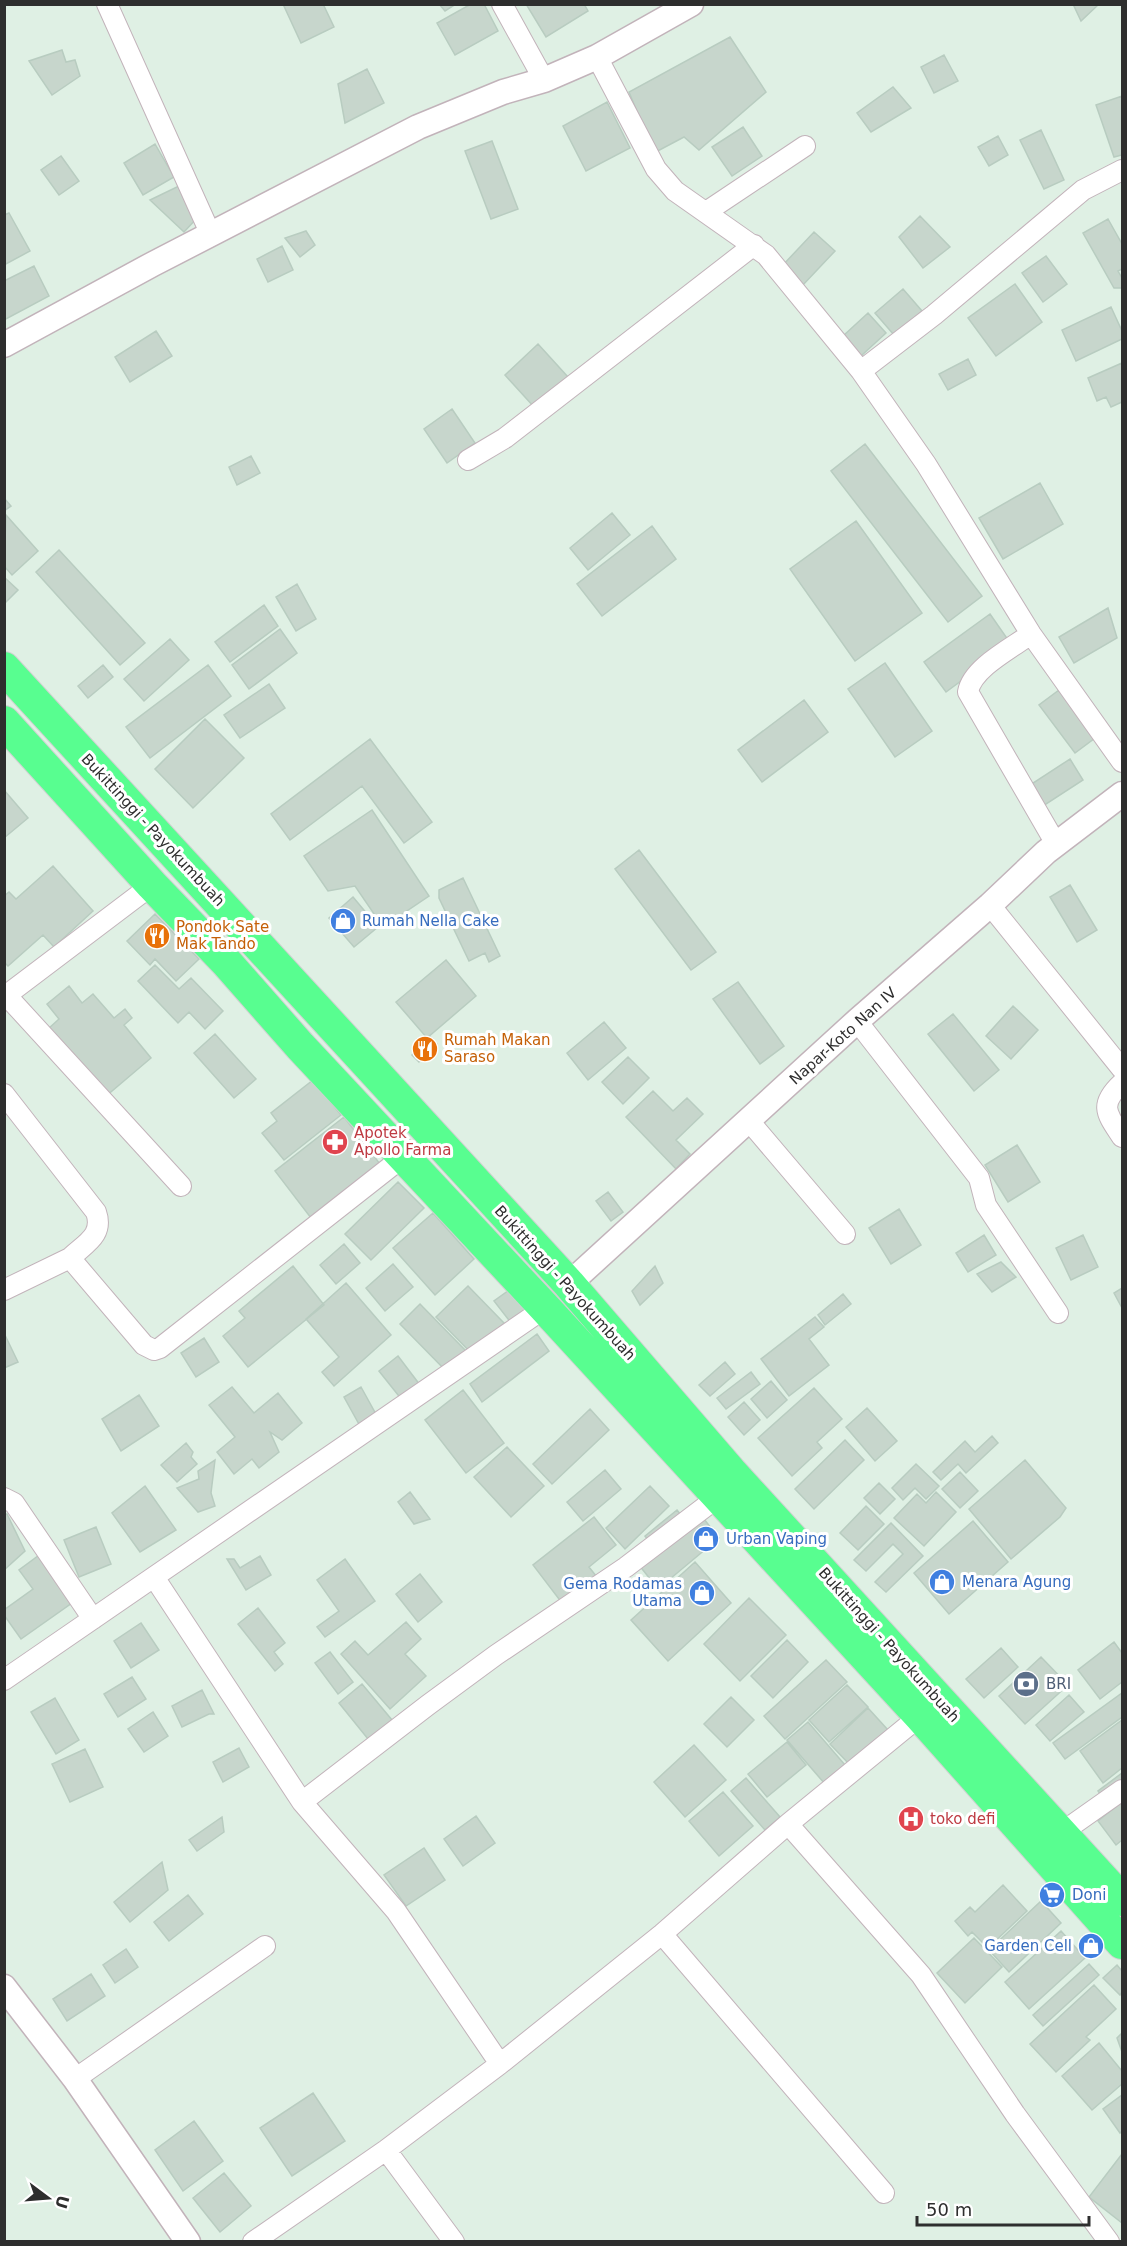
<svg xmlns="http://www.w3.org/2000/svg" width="1127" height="2246" viewBox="0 0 1127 2246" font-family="'DejaVu Sans',sans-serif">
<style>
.building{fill:#c7d6cc;stroke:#b8ccc0;stroke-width:1.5}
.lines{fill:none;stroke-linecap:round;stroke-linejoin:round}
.minor-casing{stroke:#c2b3ba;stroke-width:22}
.tertiary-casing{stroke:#c2b3ba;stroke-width:27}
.trunk-casing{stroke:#d1d1d1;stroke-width:34}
.minor{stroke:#fff;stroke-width:20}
.tertiary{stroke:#fff;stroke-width:24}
.trunk{stroke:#58fe90;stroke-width:32}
.labels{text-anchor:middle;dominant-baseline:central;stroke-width:6;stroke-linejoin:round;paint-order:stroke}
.street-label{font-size:15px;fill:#2e2e2e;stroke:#fff}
.shop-label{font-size:15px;fill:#366cbe;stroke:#fff;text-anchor:start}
.food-label{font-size:15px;fill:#c56008;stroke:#fff;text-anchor:start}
.health-label{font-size:15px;fill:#be3a42;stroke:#fff;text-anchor:start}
.service-label{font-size:15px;fill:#4e5e75;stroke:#fff;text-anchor:start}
</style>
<rect width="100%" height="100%" fill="#dff0e4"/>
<path class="building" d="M283 4H323L334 27 301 43Z
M439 4H456L445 11Z
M471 4H484L498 31 455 55 437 23Z
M526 4H584L588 11 546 37Z
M1073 4H1099L1081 21Z
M730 37 766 92 699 150 684 137 654 153 629 92Z
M62 50 66 62 75 60 80 76 52 95 29 61Z
M944 55 958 81 934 93 921 67Z
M367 69 384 103 345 123 338 84Z
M893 87 911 108 871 132 857 113Z
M1122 96V155L1114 157 1096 105Z
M607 102 630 148 586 171 563 126Z
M743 127 762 156 732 176 712 147Z
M1041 130 1064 180 1044 189 1020 140Z
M998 136 1008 155 989 166 978 147Z
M492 141 518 209 491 219 465 151Z
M155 144 174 177 143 195 124 163Z
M61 156 79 181 59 195 41 170Z
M181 185 197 218 184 232 150 200Z
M9 213 30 251 4 265V215Z
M920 216 950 247 923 268 899 237Z
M1108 219 1122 244V269L1118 271 1122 278V288H1114L1083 233Z
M306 231 315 245 300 257 285 238Z
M814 232 835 251 802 286 782 266Z
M282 246 293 270 268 282 257 259Z
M1046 256 1067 284 1043 302 1022 273Z
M34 266 49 296 4 320V281Z
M1015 284 1042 322 996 356 968 318Z
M903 289 922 311 894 335 875 313Z
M1111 307 1122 331V339L1076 361 1062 330Z
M868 313 886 333 861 356 843 336Z
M156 331 172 356 130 382 115 357Z
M538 344 568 377 534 407 505 375Z
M968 359 976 375 948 390 939 374Z
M1122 363V402L1111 407 1106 397 1097 401 1088 378Z
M452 409 475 443 447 463 424 429Z
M865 444 982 596 948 622 831 471Z
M251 456 260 473 237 485 229 467Z
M1040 483 1063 524 1003 559 979 518Z
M4 498 11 506 4 511Z
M612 513 630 535 588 570 570 548Z
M6 515 38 551 12 575 4 566Z
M856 521 922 613 855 661 790 569Z
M652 526 676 559 602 616 577 584Z
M59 550 145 643 120 665 36 572Z
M4 577 18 590 5 603 4 602Z
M297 584 316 619 296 631 276 597Z
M264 605 278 626 230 662 215 642Z
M1108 608 1117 638 1074 663 1059 637Z
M990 614 1011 644 946 692 924 662Z
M280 629 297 653 249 689 232 665Z
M170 639 189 660 144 701 124 679Z
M885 663 932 731 895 757 848 689Z
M103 665 113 677 88 698 78 686Z
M208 665 231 696 150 758 126 727Z
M269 684 285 708 240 738 224 715Z
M1059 690 1095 738 1075 753 1039 705Z
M804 700 828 732 762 782 738 750Z
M205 719 244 758 193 808 155 769Z
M370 739 432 822 404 843 362 786 290 840 271 814Z
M1070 759 1083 780 1040 808 1027 787Z
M4 790 28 818 4 838Z
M372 810 429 896 383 927 355 886 328 891 304 856Z
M639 850 716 952 691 970 615 869Z
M53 866 93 911 54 947 43 935 8 966 4 962V896L9 892 16 899Z
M463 878 500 956 489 962 485 953 469 961 439 898V890Z
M1070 885 1097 930 1077 942 1050 897Z
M353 897 378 927 354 947 329 918Z
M155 914 199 959 176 981 155 959 150 965 127 941Z
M446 960 476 996 427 1038 396 1002Z
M155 965 179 989 191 978 223 1011 205 1029 189 1012 178 1023 138 981Z
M738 982 784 1046 760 1064 713 999Z
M69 986 82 1003 93 994 114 1018 125 1009 132 1018 124 1025 151 1058 105 1097 48 1029 59 1019 47 1004Z
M1013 1006 1038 1030 1011 1059 986 1036Z
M953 1014 999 1070 974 1091 928 1034Z
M604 1022 626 1048 588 1080 567 1053Z
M215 1034 256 1079 234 1098 194 1053Z
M430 1037 437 1044 419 1062 412 1055Z
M628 1057 649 1078 623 1104 602 1082Z
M313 1080 341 1115 284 1160 262 1133 277 1121 271 1113Z
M653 1091 673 1111 687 1098 703 1114 676 1140 690 1154 676 1169 626 1117Z
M344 1117 380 1164 311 1218 275 1171Z
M1017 1145 1040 1182 1008 1202 985 1165Z
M398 1182 424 1208 371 1260 345 1234Z
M608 1192 623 1212 611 1221 596 1201Z
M899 1209 921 1245 891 1264 869 1228Z
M433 1213 474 1259 435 1295 393 1248Z
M984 1235 996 1255 968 1272 956 1253Z
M1083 1235 1098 1267 1071 1280 1056 1248Z
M344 1244 360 1263 336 1284 320 1265Z
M1001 1262 1016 1277 992 1292 977 1274Z
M393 1264 413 1287 385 1311 366 1288Z
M293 1266 324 1305 248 1367 223 1336 245 1318 239 1311Z
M655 1266 663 1283 640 1305 632 1291Z
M346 1283 391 1335 334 1386 322 1372 339 1357 306 1319Z
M468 1286 504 1323 473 1355 436 1317Z
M512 1288 529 1311 512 1324 494 1301Z
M1122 1288V1308L1114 1293Z
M843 1294 851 1304 825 1325 818 1315Z
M420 1304 467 1352 447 1372 400 1324Z
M815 1317 824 1327 809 1339 829 1365 789 1396 761 1359Z
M4 1333 18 1362 4 1368Z
M537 1334 549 1351 482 1402 470 1384Z
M204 1338 219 1362 196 1377 181 1353Z
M398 1356 420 1385 402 1400 379 1371Z
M725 1362 735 1374 710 1396 699 1385Z
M751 1372 760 1384 726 1409 717 1398Z
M771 1381 787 1400 767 1418 751 1399Z
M232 1387 254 1413 278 1393 302 1423 282 1440 270 1432 279 1452 259 1468 252 1459 234 1474 217 1452 235 1437 209 1405Z
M361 1387 377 1416 360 1426 344 1397Z
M814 1388 842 1419 817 1442 822 1448 792 1476 758 1438Z
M463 1390 504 1443 466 1473 425 1420Z
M139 1395 159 1426 121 1451 102 1419Z
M744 1402 760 1420 744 1435 728 1417Z
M867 1408 897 1441 875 1461 846 1427Z
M590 1409 609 1430 552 1484 533 1464Z
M992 1436 998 1443 966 1473 958 1464 941 1480 933 1472 965 1441 975 1452Z
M845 1440 864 1460 814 1509 795 1489Z
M186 1443 193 1452 191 1457 197 1464 177 1482 161 1465Z
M507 1447 544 1486 511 1517 474 1477Z
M215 1460 211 1493 215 1506 198 1512 177 1488 199 1479 198 1471Z
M1025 1460 1066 1508 1060 1517 1011 1559 969 1509Z
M916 1464 939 1486 926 1499 915 1488 903 1500 892 1488Z
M605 1470 621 1489 583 1521 567 1502Z
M960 1472 978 1491 960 1508 942 1489Z
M879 1483 895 1499 880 1514 864 1498Z
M145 1486 176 1530 140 1552 112 1513Z
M650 1486 669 1506 625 1549 606 1528Z
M410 1492 430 1519 414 1524 398 1502Z
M936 1492 956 1512 924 1546 894 1518 917 1494 926 1503Z
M866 1506 884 1524 858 1550 840 1533Z
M677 1510 684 1519 652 1545 645 1536Z
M7 1514 25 1551 4 1570V1515Z
M700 1514 719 1538 658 1589 639 1565Z
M594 1517 616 1545 589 1567 597 1577 562 1603 533 1565Z
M973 1521 1008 1562 949 1614 914 1573Z
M891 1523 923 1556 886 1592 875 1582 903 1554 893 1544 866 1571 854 1560Z
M96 1527 111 1564 79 1577 64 1540Z
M46 1550 79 1598 21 1639 4 1615V1610L33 1589 19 1570Z
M260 1556 271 1575 246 1590 227 1559H234L240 1568Z
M345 1559 375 1601 325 1637 317 1627 339 1611 317 1580Z
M695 1562 731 1603 668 1661 631 1620Z
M420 1574 442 1602 418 1622 396 1594Z
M749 1598 786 1635 740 1681 704 1644Z
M258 1608 285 1643 274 1652 283 1664 275 1671 238 1624Z
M406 1622 421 1639 405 1654 426 1676 390 1709 341 1654 355 1641 368 1655Z
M141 1623 159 1650 131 1668 114 1641Z
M787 1640 808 1662 773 1698 751 1676Z
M1114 1642 1122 1653V1682L1100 1699 1078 1670Z
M1001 1648 1018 1667 984 1698 966 1679Z
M330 1652 353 1682 338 1694 315 1663Z
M1041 1657 1068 1685 1025 1724 999 1696Z
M826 1660 847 1682 785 1739 764 1716Z
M132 1677 146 1699 118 1717 104 1694Z
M362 1684 392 1720 368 1739 339 1703Z
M847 1685 868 1707 829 1742 809 1720Z
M202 1690 214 1714H209L182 1727 172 1706Z
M1122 1693V1717L1065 1759 1053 1743Z
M1069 1695 1084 1712 1050 1741 1036 1725Z
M731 1697 754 1720 727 1747 704 1724Z
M55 1698 79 1740 56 1754 31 1712Z
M868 1708 888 1730 850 1765 830 1744Z
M153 1712 168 1736 144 1752 128 1729Z
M1122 1720V1768L1103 1783 1080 1751Z
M808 1722 845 1765 825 1784 787 1740Z
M787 1742 806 1765 767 1797 748 1774Z
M694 1745 726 1780 685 1817 654 1782Z
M239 1748 249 1767 223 1782 213 1762Z
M85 1749 103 1787 70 1802 52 1764Z
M1122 1773V1788L1105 1801 1098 1791Z
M746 1778 780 1817 765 1830 731 1791Z
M723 1792 753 1826 719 1856 689 1821Z
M1122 1802V1840L1116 1845 1098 1821Z
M476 1816 495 1843 463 1866 444 1839Z
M222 1817 224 1832 197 1851 189 1840Z
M424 1848 445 1880 406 1906 384 1875Z
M162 1862 168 1890 130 1922 114 1902Z
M1003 1885 1027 1911 988 1948 972 1932 968 1936 955 1921 970 1907 975 1912Z
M188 1895 203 1914 169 1941 154 1922Z
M1041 1901 1061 1923 1009 1972 989 1950Z
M1061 1931 1085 1958 1029 2009 1005 1982Z
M1093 1937 1103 1947 1090 1958 1081 1949Z
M974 1938 1002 1967 965 2003 937 1973Z
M126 1949 138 1967 115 1983 103 1965Z
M1089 1964 1099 1975 1043 2026 1033 2015Z
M1117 1965 1122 1971V1992L1120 1995 1103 1978Z
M91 1974 105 1996 67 2021 53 1999Z
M1094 1985 1116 2009 1086 2037 1090 2040 1056 2072 1030 2044Z
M1122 2033V2052L1117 2038Z
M1099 2043 1122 2071V2084L1092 2110 1062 2076Z
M313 2093 345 2141 292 2176 260 2128Z
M1122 2095V2131L1120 2133 1103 2109Z
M194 2121 223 2161 183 2191 155 2150Z
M1122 2154V2223L1089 2197Z
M224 2173 251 2206 220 2232 193 2198Z"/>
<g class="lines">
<g class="minor-casing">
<path id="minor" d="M107 4 211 235
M502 4 544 80
M597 57 656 169 675 191 766 255 861 371 926 464 1031 634 1122 762
M706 212 805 146
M861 371 934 315 1083 190 1122 170
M468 460 505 438 754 245
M1031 634C1012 648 972 668 968 692L1056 844
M990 905 1122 1069
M7 996 181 1186
M4 997 152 885
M857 1021 979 1178 986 1205 1058 1313
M1122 1083C1098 1105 1107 1114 1122 1137
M4 1094 96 1212C104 1235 86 1243 70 1258
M749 1121 845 1234
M4 1290 70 1258 144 1345 154 1350 160 1348 403 1157
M4 1498 14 1503 93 1619
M154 1577 302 1802 396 1911 500 2064
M4 1680 545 1308
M302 1802 428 1705 496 1655 626 1567 718 1497
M788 1824 921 1975 1015 2114 1109 2242
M1061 1833 1122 1790
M662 1934 884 2193
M75 2079 265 1946
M386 2150 454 2242
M253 2242 386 2150 500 2064 662 1934 788 1824 920 1716"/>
</g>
<g class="tertiary-casing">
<path id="tertiary" d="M4 345 153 264 418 127 503 92 544 80 597 57 691 4
M569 1284 857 1021 990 905 1046 852 1122 794
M4 1987 75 2079 188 2242"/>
</g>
<g class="trunk-casing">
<path id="trunk" d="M4 668 569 1284 731 1472 1122 1900
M4 722 152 885 227 963 300 1046 545 1308 920 1716 1122 1943"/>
</g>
<use href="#minor" class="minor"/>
<use href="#tertiary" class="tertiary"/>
<use href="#trunk" class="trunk"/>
</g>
<defs>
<g id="shop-disc" transform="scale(1.35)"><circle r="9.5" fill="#3f7fe0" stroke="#fff"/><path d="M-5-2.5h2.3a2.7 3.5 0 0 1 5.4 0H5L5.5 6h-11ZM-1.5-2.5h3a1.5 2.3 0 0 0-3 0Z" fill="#fff"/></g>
<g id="restaurant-disc" transform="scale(1.35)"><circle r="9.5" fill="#e8710a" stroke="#fff"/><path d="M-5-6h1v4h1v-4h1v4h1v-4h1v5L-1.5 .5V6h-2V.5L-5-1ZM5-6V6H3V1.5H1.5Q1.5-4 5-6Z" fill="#fff"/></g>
<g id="pharmacy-disc" transform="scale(1.35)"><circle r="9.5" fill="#e0444e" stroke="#fff"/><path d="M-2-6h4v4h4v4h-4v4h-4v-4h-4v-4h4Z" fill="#fff"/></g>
<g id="bank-disc" transform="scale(1.35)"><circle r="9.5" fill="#5c6f8a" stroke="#fff"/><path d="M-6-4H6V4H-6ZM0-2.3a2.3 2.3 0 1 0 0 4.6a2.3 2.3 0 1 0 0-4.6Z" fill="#fff"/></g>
<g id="hospital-disc" transform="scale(1.35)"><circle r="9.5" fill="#e0444e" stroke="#fff"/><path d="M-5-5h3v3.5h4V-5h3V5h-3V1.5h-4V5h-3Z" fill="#fff"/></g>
<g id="supermarket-disc" transform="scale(1.35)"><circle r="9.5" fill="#3f7fe0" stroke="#fff"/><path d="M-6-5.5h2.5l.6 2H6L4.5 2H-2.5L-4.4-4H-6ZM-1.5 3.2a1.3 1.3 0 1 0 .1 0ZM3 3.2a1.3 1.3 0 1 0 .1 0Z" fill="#fff"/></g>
</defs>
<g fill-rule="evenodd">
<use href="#shop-disc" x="343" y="921"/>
<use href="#restaurant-disc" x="157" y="936"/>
<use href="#restaurant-disc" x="425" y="1049"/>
<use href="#pharmacy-disc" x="335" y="1142"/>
<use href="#shop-disc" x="706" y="1539"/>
<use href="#shop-disc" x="942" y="1582"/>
<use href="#shop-disc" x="702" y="1593"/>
<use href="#bank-disc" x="1026" y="1684"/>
<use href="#hospital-disc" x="911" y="1819"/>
<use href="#supermarket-disc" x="1052" y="1895"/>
<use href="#shop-disc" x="1091" y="1946"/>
</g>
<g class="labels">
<g class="street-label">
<text transform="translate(153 830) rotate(47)">Bukittinggi - Payokumbuah</text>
<text transform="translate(843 1036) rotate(-42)">Napar-Koto Nan IV</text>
<text transform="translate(565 1283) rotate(48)">Bukittinggi - Payokumbuah</text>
<text transform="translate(889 1645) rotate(48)">Bukittinggi - Payokumbuah</text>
</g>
<g class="shop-label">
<text x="362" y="921">Rumah Nella Cake</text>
<text x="726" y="1539">Urban Vaping</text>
<text x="962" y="1582">Menara Agung</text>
<text x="682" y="1584" text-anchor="end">Gema Rodamas<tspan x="682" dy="17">Utama</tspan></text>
<text x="1072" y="1895">Doni</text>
<text x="1072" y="1946" text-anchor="end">Garden Cell</text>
</g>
<g class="food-label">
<text x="176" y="927">Pondok Sate<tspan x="176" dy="17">Mak Tando</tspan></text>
<text x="444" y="1040">Rumah Makan<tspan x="444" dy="17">Saraso</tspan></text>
</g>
<g class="health-label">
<text x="354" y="1133">Apotek<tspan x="354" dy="17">Apollo Farma</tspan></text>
<text x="930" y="1819">toko defi</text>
</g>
<g class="service-label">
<text x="1046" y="1684">BRI</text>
</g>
</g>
<rect width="1127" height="2246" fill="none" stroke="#2e2e2e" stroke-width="12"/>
<g transform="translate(48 2198) rotate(106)" stroke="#ffffff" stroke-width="4.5" paint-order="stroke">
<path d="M0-4.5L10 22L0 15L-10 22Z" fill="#2e2e2e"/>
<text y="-9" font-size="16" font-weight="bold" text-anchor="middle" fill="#2e2e2e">U</text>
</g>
<path d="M917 2216v9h172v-9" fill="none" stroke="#2e2e2e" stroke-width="3"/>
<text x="926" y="2216" font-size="18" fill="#2e2e2e" stroke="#ffffff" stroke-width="4.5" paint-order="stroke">50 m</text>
</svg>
